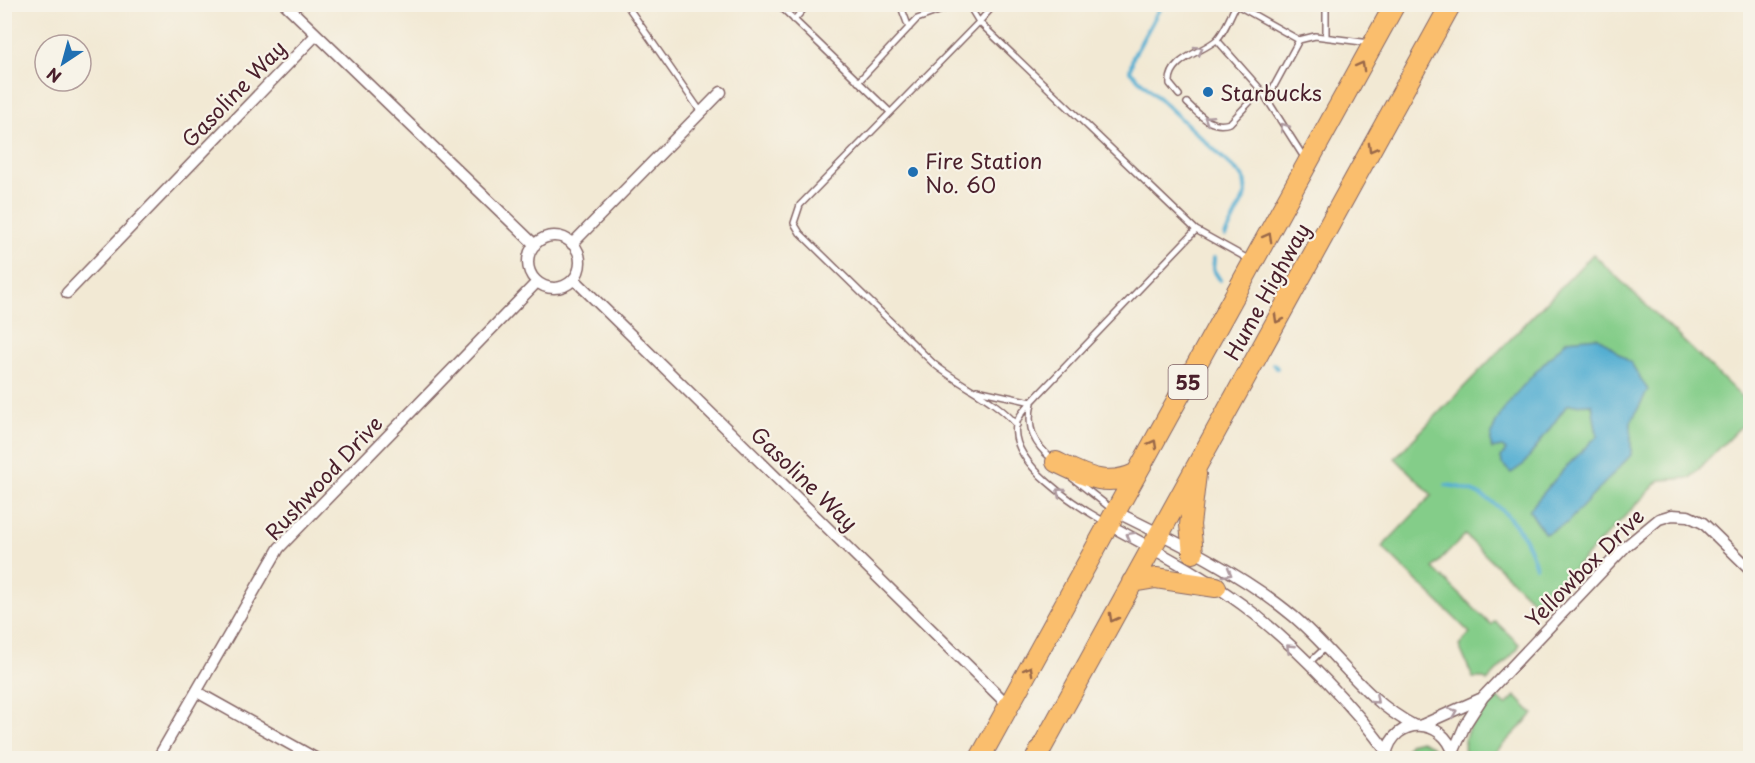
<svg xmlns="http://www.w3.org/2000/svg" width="1755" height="763" viewBox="0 0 1755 763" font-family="'Playpen Sans',sans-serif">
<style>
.green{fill:#84cd89;stroke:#67765a;stroke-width:1.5}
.water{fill:#54afd2;stroke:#4f677e;stroke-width:1.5}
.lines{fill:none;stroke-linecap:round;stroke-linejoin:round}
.stream{stroke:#54afd2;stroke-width:4}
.lane-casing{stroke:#856666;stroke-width:8}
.street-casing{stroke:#856666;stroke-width:13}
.highway-casing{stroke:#856666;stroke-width:22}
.lane{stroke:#fff;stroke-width:5}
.street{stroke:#fff;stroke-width:10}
.highway{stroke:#fabe6d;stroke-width:20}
.oneway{stroke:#ae9aa0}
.oneway2{stroke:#996749}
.poi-dot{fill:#1f6fb2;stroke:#f7f3e8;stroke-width:2}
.labels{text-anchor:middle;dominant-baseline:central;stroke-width:4.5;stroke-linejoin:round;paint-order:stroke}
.shield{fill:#f7f3e8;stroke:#7e5f64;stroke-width:1.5}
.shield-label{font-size:20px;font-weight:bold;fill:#4a1f2b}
.poi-label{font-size:21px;fill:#4a1f2b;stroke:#f7f3e8;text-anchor:start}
.street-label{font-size:21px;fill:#4a1f2b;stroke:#f7f3e8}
</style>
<rect width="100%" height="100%" fill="#f7f3e8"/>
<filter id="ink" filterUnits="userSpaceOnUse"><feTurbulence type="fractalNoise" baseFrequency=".0167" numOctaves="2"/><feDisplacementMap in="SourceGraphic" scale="12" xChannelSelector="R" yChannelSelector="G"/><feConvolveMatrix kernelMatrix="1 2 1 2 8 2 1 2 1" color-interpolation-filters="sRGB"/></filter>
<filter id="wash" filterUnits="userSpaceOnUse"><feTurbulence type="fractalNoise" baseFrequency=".008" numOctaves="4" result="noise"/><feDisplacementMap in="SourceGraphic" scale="24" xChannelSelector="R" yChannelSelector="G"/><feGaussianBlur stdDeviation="1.35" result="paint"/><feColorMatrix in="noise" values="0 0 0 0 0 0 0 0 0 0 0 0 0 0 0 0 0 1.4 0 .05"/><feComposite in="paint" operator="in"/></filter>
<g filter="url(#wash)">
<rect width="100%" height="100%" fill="#f2e9d4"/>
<path class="green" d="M1593 254 1750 405V417L1690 478 1660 480 1538 606 1465 535 1433 568 1491 625 1495 621 1519 644 1518 649 1487 681 1483 678H1473L1459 646 1470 633 1382 547 1432 495 1395 458Z
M1496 696 1506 705 1515 696 1533 714 1490 758H1466C1458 731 1479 714 1496 696Z
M1421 741 1432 746 1437 758H1402L1409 744Z"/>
<path class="water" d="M1598 337 1631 363 1648 390 1631 422V455L1567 523 1545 534 1529 510 1564 469 1597 436 1592 404 1567 405 1524 464 1511 473 1502 464 1501 457 1506 450 1502 447 1492 449C1481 419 1547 362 1567 340Z"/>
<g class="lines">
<path class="stream" d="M1162 4 1133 57 1130 71 1244 178 1246 194 1225 236
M1214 258 1213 269 1220 280
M1273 364 1277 368
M1446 485C1492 490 1524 524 1536 567"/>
</g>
</g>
<g filter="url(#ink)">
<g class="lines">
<g class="lane-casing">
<path id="lane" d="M626 4 701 112
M778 4 890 112
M900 4 909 28
M968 4 979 22 995 4
M1235 4 1299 40 1315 36 1370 43
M1326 4V36
M794 20 808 4
M1217 40 1261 90 1305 159
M858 82 917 19 958 4
M1179 95 1170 84C1168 60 1200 53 1215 41 1224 34 1230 16 1236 5
M1267 99 1299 40
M1187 103C1200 115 1210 129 1230 123L1261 90
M1196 230 1250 260
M977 390 1032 402
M1032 403C1026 429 1034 444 1053 460
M1017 425C994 398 961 386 934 364L800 233 794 223 800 205 979 22 1196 230 1038 395C1030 404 1019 413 1016 425 1009 463 1077 506 1105 522
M1071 477 1113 510
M1309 663 1325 648"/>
</g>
<g class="street-casing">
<path id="street" d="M285 4 535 245
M528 262a26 26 0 1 1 52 0a26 26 0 1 1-52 0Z
M572 244 721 92
M574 279 1009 706
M67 293 316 35
M1116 512C1175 541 1243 574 1293 616 1336 652 1364 700 1415 726
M1109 525C1159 552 1212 580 1257 616 1302 653 1352 705 1387 752
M197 692 315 758
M1422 725 1480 699
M1453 753 1465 725 1483 697 1625 547 1659 519 1672 515 1688 516 1703 523 1750 569
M1386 755C1394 715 1444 717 1454 755
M158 758 279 548 537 282"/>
</g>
<g class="highway-casing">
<path id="highway" d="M1056 462C1085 476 1106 488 1137 473
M1193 553 1190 525 1196 474
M1132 582 1156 578 1216 587
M980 758 1395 4
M1036 758 1451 4"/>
</g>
<use href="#lane" class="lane"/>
<use href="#street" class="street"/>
<use href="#highway" class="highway"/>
</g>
<defs><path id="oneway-chevron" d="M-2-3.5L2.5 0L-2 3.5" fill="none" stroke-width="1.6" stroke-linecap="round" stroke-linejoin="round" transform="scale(1.5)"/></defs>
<g class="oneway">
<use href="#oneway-chevron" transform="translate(1199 50) rotate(-29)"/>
<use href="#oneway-chevron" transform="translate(1208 119) rotate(-148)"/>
<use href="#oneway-chevron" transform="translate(1284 127) rotate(-123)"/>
<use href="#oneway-chevron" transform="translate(1060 492) rotate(-139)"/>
<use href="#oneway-chevron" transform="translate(1130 536) rotate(-151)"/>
<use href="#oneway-chevron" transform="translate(1228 573) rotate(30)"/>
<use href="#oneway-chevron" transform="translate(1290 648) rotate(-137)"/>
<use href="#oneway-chevron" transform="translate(1375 700) rotate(42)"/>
<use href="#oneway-chevron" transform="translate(1453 712) rotate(-22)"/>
</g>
<g class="oneway2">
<use href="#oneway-chevron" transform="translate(1361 66) rotate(-61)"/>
<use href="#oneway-chevron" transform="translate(1372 148) rotate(119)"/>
<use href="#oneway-chevron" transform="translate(1268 237) rotate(-61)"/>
<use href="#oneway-chevron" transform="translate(1278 319) rotate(119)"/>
<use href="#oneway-chevron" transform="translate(1153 444) rotate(-61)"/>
<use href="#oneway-chevron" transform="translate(1113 618) rotate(119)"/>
<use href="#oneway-chevron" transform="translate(1029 670) rotate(-61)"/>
</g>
</g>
<g class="poi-dot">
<circle cx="1208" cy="92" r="6"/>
<circle cx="913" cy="172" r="6"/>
</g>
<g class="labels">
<rect class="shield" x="1168.5" y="365" width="39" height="34" rx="4.5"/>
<g class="shield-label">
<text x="1188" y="382">55</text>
</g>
<g class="poi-label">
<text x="1220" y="92">Starbucks</text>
<text x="925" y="160">Fire Station<tspan x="925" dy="24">No. 60</tspan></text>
</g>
<g class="street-label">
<text transform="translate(233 93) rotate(-46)">Gasoline Way</text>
<text transform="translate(1266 291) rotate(-61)">Hume Highway</text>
<text transform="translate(323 477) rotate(-47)">Rushwood Drive</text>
<text transform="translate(805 478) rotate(44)">Gasoline Way</text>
<text transform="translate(1584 567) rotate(-45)">Yellowbox Drive</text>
</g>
</g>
<rect width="1755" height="763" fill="none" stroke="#f7f3e8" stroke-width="24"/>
<g transform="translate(63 63) rotate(216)"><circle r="28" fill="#f7f3e8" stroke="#b29e9c" stroke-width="1.5"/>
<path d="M0-4.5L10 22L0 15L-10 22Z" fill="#1f6fb2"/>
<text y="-9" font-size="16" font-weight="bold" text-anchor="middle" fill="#4a1f2b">N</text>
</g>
</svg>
